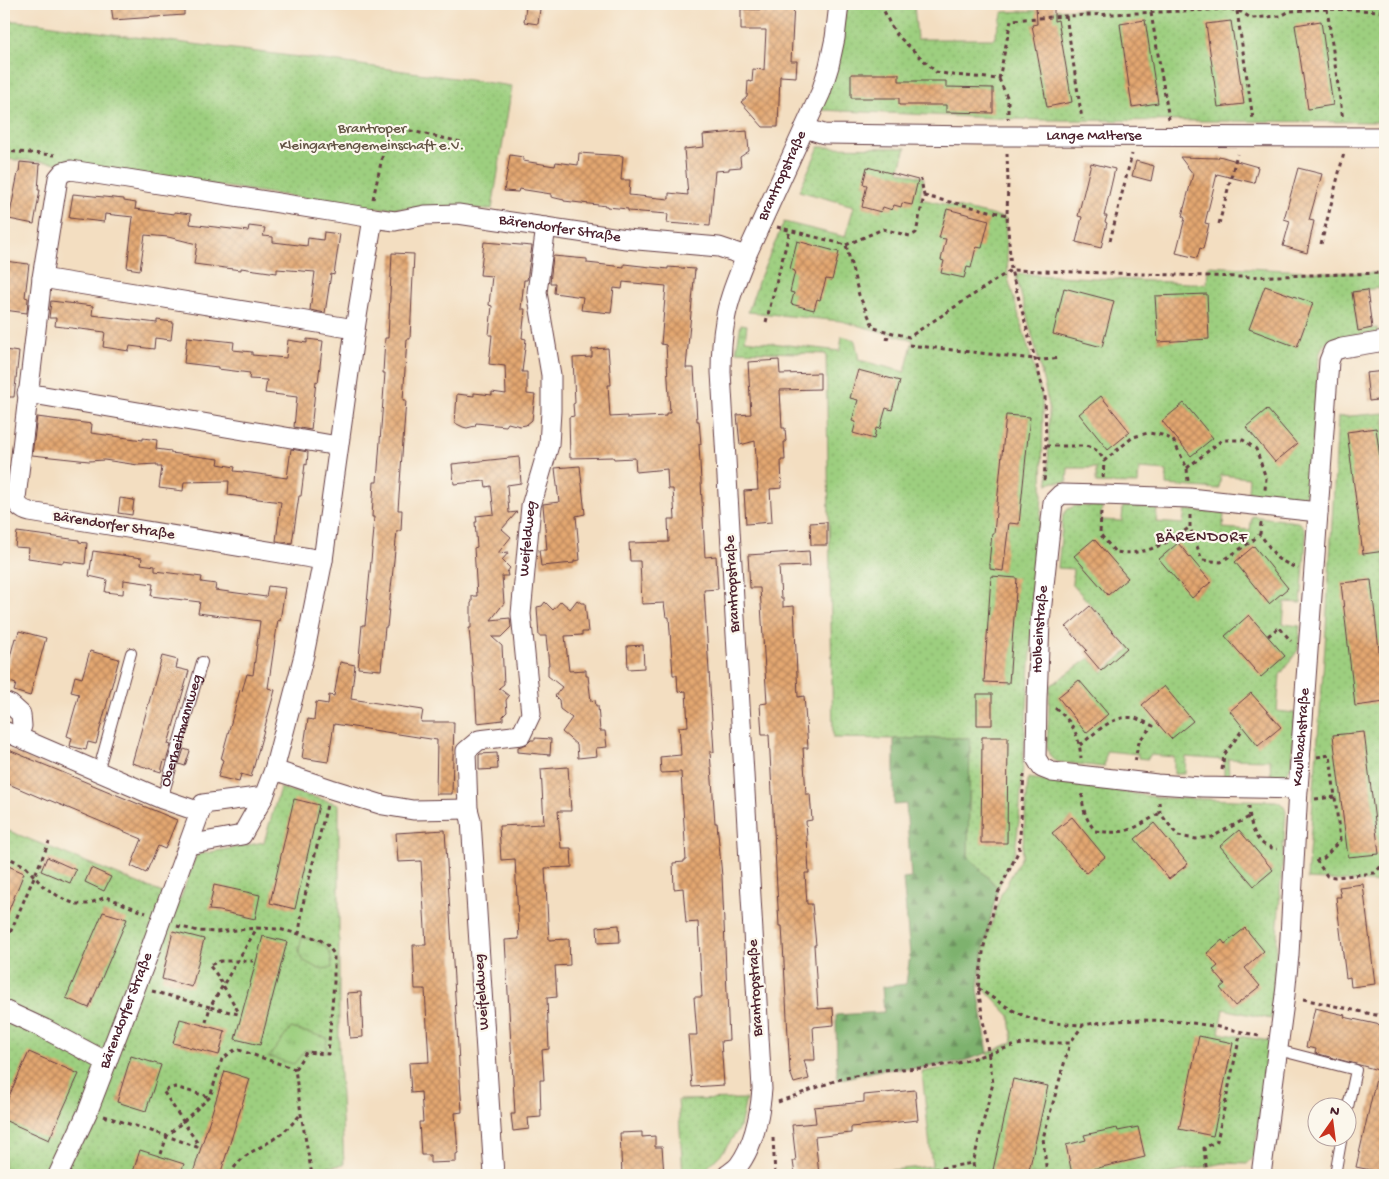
<svg xmlns="http://www.w3.org/2000/svg" width="1389" height="1179" viewBox="0 0 1389 1179" font-family="'Gochi Hand',sans-serif">
<style>
.grass{fill:url(#grass-dots);stroke:#747755}
.forest{fill:url(#forest-firs);stroke:#64684c}
.park{fill:url(#park-tufts);stroke:#747755}
.building{fill:url(#building-cross-hatch)}
.lines{fill:none;stroke-linecap:round;stroke-linejoin:round}
.lane-casing{stroke:#633c42;stroke-width:12}
.street-casing{stroke:#633c42;stroke-width:21}
.path{stroke:#633c42;stroke-width:3;stroke-dasharray:4 4;stroke-linecap:butt}
.lane{stroke:#fff;stroke-width:10}
.street{stroke:#fff;stroke-width:19}
.labels{text-anchor:middle;dominant-baseline:central;stroke-width:4.5;stroke-linejoin:round;paint-order:stroke}
.park-label{font-size:15px;fill:#635444;stroke:#fbf7ec}
.street-label{font-size:15px;fill:#4a1f2b;stroke:#fbf7ec}
.neighbourhood-label{font-size:16px;letter-spacing:1px;fill:#4a1f2b;stroke:#fbf7ec}
</style>
<defs>
<pattern id="grass-dots" width="8" height="8" patternUnits="userSpaceOnUse" patternTransform="scale(1.25)"><rect width="8" height="8" fill="#9dcf7f"/><path d="M2 2h.1M6 6h.1" fill="none" stroke="#89b16e" stroke-width="1.8" stroke-linecap="round"/></pattern>
<pattern id="forest-firs" width="22" height="20" patternUnits="userSpaceOnUse" patternTransform="scale(1.25)"><rect width="22" height="20" fill="#7eb26e"/><path d="M5 1l3.5 6h-7zM16 11l3.5 6h-7z" fill="#69905b"/></pattern>
<pattern id="park-tufts" width="24" height="20" patternUnits="userSpaceOnUse" patternTransform="scale(1.25)"><rect width="24" height="20" fill="#9dcf7f"/><path d="M3 7l-1-3M5 7V3M7 7l1-3M15 17l-1-3M17 17v-4M19 17l1-3" fill="none" stroke="#89b16e"/></pattern>
<pattern id="building-cross-hatch" width="8" height="8" patternUnits="userSpaceOnUse" patternTransform="scale(1.25)"><rect width="8" height="8" fill="#e3a771"/><path d="M0 0l8 8M0 8l8-8" fill="none" stroke="#ba875d"/></pattern>
</defs>
<rect width="100%" height="100%" fill="#fbf7ec"/>
<filter id="ink" filterUnits="userSpaceOnUse"><feTurbulence type="fractalNoise" baseFrequency=".02" numOctaves="2"/><feDisplacementMap in="SourceGraphic" scale="10" xChannelSelector="R" yChannelSelector="G"/><feConvolveMatrix kernelMatrix="1 2 1 2 8 2 1 2 1" color-interpolation-filters="sRGB"/></filter>
<filter id="wash" filterUnits="userSpaceOnUse"><feTurbulence type="fractalNoise" baseFrequency=".0096" numOctaves="4" result="noise"/><feDisplacementMap in="SourceGraphic" scale="20" xChannelSelector="R" yChannelSelector="G"/><feGaussianBlur stdDeviation="1.12" result="paint"/><feColorMatrix in="noise" values="0 0 0 0 0 0 0 0 0 0 0 0 0 0 0 0 0 1.4 0 .05"/><feComposite in="paint" operator="in"/></filter>
<g filter="url(#wash)">
<rect width="100%" height="100%" fill="#f3dec1"/>
<path class="grass" d="M848 4H914L917 39H994L1003 12 1200 4H1385V122L1038 120 821 110Z
M4 20 40 23 119 35 332 61 512 86 492 209 372 208 61 163 4 159Z
M819 147 906 148 899 171 924 178 920 195 921 199 1005 218 1008 278 1041 392 1043 411 1042 496 1019 821 1015 851 998 888 968 856 970 738 894 739 833 738 826 354 736 351 741 324 747 325 745 340 840 351 842 336 855 340 859 360 905 372 913 340 841 321 748 312 758 282 784 222 845 237 854 206 799 191Z
M1208 266 1347 273H1385V287L1352 292 1358 330 1377 328 1378 333C1365 334 1336 335 1327 342 1322 345 1321 350 1319 356L1309 490C1307 493 1304 497 1301 498 1292 501 1259 494 1248 492L1249 478 1221 475 1219 489 1166 485 1167 471 1139 469 1138 484 1096 483V468H1068L1067 482H1053L1048 485 1049 410 1046 392 1034 342 1016 276 1019 274 1207 284Z
M1385 413V883L1307 879 1325 646 1338 417Z
M1075 506H1102L1101 520 1122 521 1123 506 1157 508 1156 522 1183 524 1185 510 1224 513 1223 528 1250 530 1252 516 1297 522C1304 525 1306 531 1306 539L1301 603 1285 602 1283 624 1300 626 1298 650 1280 675 1277 711 1295 713 1292 764C1287 776 1283 776 1271 777L1270 760 1228 759 1229 776H1224V760L1186 757 1185 774H1174V757L1150 755 1148 759 1138 758V754L1106 751 1104 767 1058 762C1051 758 1048 754 1047 746L1050 686 1089 658 1103 672 1130 649 1072 584 1073 569 1058 568 1063 515 1068 509Z
M1028 778 1163 798 1276 801C1282 803 1284 806 1286 812L1271 1019 1223 1009 1219 1033 1270 1041 1254 1155 1251 1160 1247 1164 1224 1163 1161 1175H842L932 1166 922 1072 959 1065 989 1057 988 1053 1013 1042 1010 1016 981 985 984 946 1001 894 1022 856Z
M280 788 339 804V1052L344 1165 319 1168V1175H4V829L180 900 196 855 264 842Z
M746 1099 740 1127 723 1152 705 1170 693 1175H683L678 1100Z"/>
<path class="forest" d="M953 738H970L968 856 998 888 984 946 978 988 988 1053 958 1063 922 1068 881 1070 837 1080 836 1015 884 1012 882 987 906 984 910 955 903 879 911 878 906 804 894 805V739Z"/>
<path class="park" d="M302 937C323 943 331 944 332 968L319 969 304 961 300 956 299 951Z
M291 1028 327 1038 326 1052 305 1050 294 1064 269 1057Z"/>
<g id="blocks">
<path class="building" d="M111 4H184V15L113 20Z
M777 4H794L791 61H797L796 77 780 76 778 127H763L741 102 747 97 748 81 752 82 753 69 764 70 766 30H741V9L777 10Z
M1036 4H1054V21L1058 20 1072 102 1047 107 1032 25 1037 24Z
M526 6 540 9 538 24 524 22Z
M1145 20 1158 103 1132 107 1120 24Z
M1231 21 1244 104 1218 107 1206 24Z
M1321 21 1333 105 1308 109 1295 25Z
M851 74H899V81H946V87L993 88V113L946 112V105H899V98H851Z
M747 131 749 151 740 157 741 167 729 168V170L715 171 710 226 667 223 668 214 628 211V209L607 207V206L564 201V200L551 197V194L519 189 518 192 504 191 510 155 523 157V161L555 166 556 162 578 165 579 153 623 156 621 180H630L629 195 669 199V193L688 195 684 149 704 147 703 135Z
M1219 156 1258 167 1254 183 1217 174 1205 223 1209 224 1203 249 1200 248 1197 258 1176 253 1185 218 1182 216 1193 174 1180 157 1218 158Z
M1136 161 1154 166 1151 181 1132 176Z
M20 162 40 164 38 190H40L34 224 9 219 18 173H19Z
M1091 163 1115 169 1104 216H1107L1105 222 1107 223 1101 248 1076 242 1082 217 1078 216Z
M867 167 918 180 912 205 902 203 901 207 894 205 892 210 883 207 881 212 862 207 867 185 863 184Z
M1298 168 1322 174 1309 220 1314 221 1307 253 1283 246 1290 221 1284 219Z
M73 194 124 199V201L136 203 135 209 174 214V212L191 214 190 224 248 231 249 226 265 228 263 236 273 237V242L307 246 308 238 323 240 324 232 340 234 334 275 331 274 325 313 310 310 315 272 277 269V273L241 268V270L194 264 197 244 168 237 145 235 140 270 127 268 133 217 105 214 104 222 69 218Z
M947 209 989 220 982 248 976 247 971 268 967 267 964 278 941 273 944 261 941 260 946 239 939 238Z
M797 241 839 252 832 280 826 279 820 300 817 299 814 310 791 304 794 293 790 292 795 271 790 269Z
M484 242 532 246 527 280H524L521 309H525L522 338 526 339 522 372H527V394L535 395 532 420 526 425 520 426 508 423 506 426 476 423 475 426 467 428 463 427 455 423 457 394 474 396V393L492 395V392L506 394 505 366 489 364 492 335H489L492 306 489 305 492 276 480 275Z
M392 253 414 254 410 339H407L403 400H406L398 510H402L401 531H397L387 627H385L381 670 358 668 362 625H365L374 529H373L374 517H372L374 482H377L385 373H383L385 338H388Z
M553 256 587 259V263L624 267V264L668 269V267L695 269 686 368H694L697 421H699L701 444H699L705 557 716 556 718 589 704 590 714 752H710L715 823H717L722 876 729 1040 721 1041 724 1085 692 1087 688 1035H697L694 997H702L698 922 686 923 683 888 674 889 673 863 684 862V860H686L681 772 661 773 660 757 681 755 679 727 688 726 686 691 678 692 677 675H673L669 617H666L664 603 642 604 640 561H630L629 543 669 542 668 519H675L673 489H668L667 469 636 472 635 458 614 459 613 457 570 458 569 417 574 416 573 404 575 403 573 358 592 357V349L608 348 611 385H608L610 417 627 416V418L666 416V413H670L666 345 661 344 666 286 623 282 622 289 614 288 611 313 581 310 583 297 554 293 555 283H550Z
M4 261 29 264 25 297 28 298 27 313 4 310Z
M1265 286 1313 303 1297 347 1249 329Z
M1064 288 1114 301 1102 347 1053 334Z
M1367 290 1372 328 1358 331 1352 292Z
M1207 294 1209 339 1158 342 1155 296Z
M51 301 93 306 92 315 157 323V320L173 322 171 340 155 338 154 349 130 346 129 351 103 347 105 332 55 326 56 318H49Z
M187 337 234 342 233 350 252 352V355L286 358 288 340 307 343V339L323 341 318 382 316 381 311 430 294 427 297 397 265 393 267 380 249 379 250 373 218 369V367L184 363Z
M4 350 19 352 14 397H4Z
M779 360 780 374 820 373V389L780 390 782 428H785L786 442H784L785 460H781L782 488 770 489 772 522 746 524 744 491 758 490 755 441 740 445 737 415 751 414 748 362Z
M858 370 900 381 892 410 886 408 880 429 876 428 874 439 853 433 856 422 852 421 858 400 850 398Z
M1385 371V399L1369 401 1366 373Z
M1101 396 1130 432 1108 450 1079 414Z
M1184 403 1213 438 1191 456 1162 421Z
M1267 409 1297 444 1275 462 1246 427Z
M1006 415 1030 417 1019 524 1009 523 1003 571 990 569V564H989L992 533H994Z
M37 417 92 424 91 433 143 440V438L157 440 156 449 171 451V453L219 459 218 464 235 467 234 471 251 473 287 478 291 449 308 452 307 465 305 464 301 496H299L292 543 276 541 281 502 228 495 229 481 184 482 183 491 159 488 162 467H157V464L138 465 104 460 89 461 32 455Z
M1376 428 1385 495V551L1363 554 1347 432Z
M519 457 521 483 507 485 509 513 517 512 502 529 511 537 498 553 509 552 502 560 510 568 507 572 508 576H502L504 603 491 620 510 618 511 627 501 637H492L502 646 504 684 499 688 509 696 506 700 507 712 503 716V720L477 723 475 687H474L469 628H471V603L472 602V596H477L474 548 477 547 475 522H477L476 516 494 514 491 486 486 487 485 481 454 484 452 464Z
M580 466 585 514 576 516 580 560 574 561V563L541 566 539 550H547L543 505V504L559 502 555 468Z
M120 498 134 500 132 515 118 513Z
M827 522V545H811L810 523Z
M17 532 79 540V542L87 543 85 564 63 561V563L28 558 29 548 15 547Z
M1094 539 1128 578 1108 595 1074 556Z
M1178 543 1211 582 1192 598 1159 559Z
M1254 546 1288 588 1269 604 1235 562Z
M93 551 142 558 141 564 155 566V571L202 577 201 582 216 584 215 590 266 597 268 586 285 588 280 621 278 620 268 688 275 690 251 777 241 774 239 782 218 777 223 760 221 759 240 690 242 691 247 674 253 675 260 621 198 613 200 602 151 596 153 584 124 580 123 594 105 592 107 580 89 576Z
M809 551 810 566 779 567 781 598H783V607L794 606 798 697 804 696 808 748H803L806 794H810L812 820 806 821 809 873H805L807 904H812L816 945H814L818 1009 833 1008 834 1025 813 1027 815 1060H804L809 1079 794 1083 790 1072 782 926H779L769 735H762L760 704 767 703 760 588H750L748 555Z
M991 576 1017 578 1009 683 984 682Z
M1371 580 1385 702 1355 706 1341 583Z
M577 600 581 603H585L588 632H582V635L565 636 569 671 586 670V676H588L591 701 595 700 596 706H598L600 731H605L607 747 596 748 597 756 578 758 577 745 562 732 572 718 560 709 559 700 555 696 562 687 548 676V665H549L546 636H539L537 607 542 606 545 602 553 610 561 601 570 609Z
M1090 606 1127 648 1101 671 1085 652 1087 650 1066 627Z
M1249 615 1285 656 1261 677 1225 636Z
M19 631 46 638 30 696 14 691 16 684 4 680 15 638 17 639Z
M643 645 644 668 628 669 627 646Z
M90 651 119 659 96 744 88 742 86 750 70 746 72 738 67 736 79 694 71 692 75 676 82 678Z
M162 656 178 660 176 668 189 671 168 744 171 745 166 761 164 760 161 772 132 763Z
M340 662 355 665 351 699 423 710 421 722H454L452 794H436L437 740 334 724 328 762 302 758 308 719 314 720 316 702 328 704 329 695 334 696Z
M1079 680 1108 714 1086 733 1058 697Z
M1164 686 1193 721 1171 739 1142 705Z
M1251 693 1281 727 1258 746 1230 711Z
M977 694H992V725H977Z
M1364 732 1379 854 1348 857 1333 735Z
M982 737H1008L1007 843H981Z
M535 738 551 739 550 755 518 752V747L527 744 531 740H535Z
M4 748 177 820 165 849 158 846 146 873 131 866 142 839 49 800 48 801 4 782Z
M184 749 190 751 185 766 179 764Z
M497 753 498 769 479 770V755L480 754Z
M568 767 571 811H558L561 848H571L572 867 545 868 549 940 569 939 570 965 555 966 557 997 547 998 549 1049 542 1050 544 1080H540L541 1117 528 1118 529 1129 513 1131 511 1114H515L505 940 519 939 515 859 501 860 499 826 544 824 541 769Z
M294 799 319 805 295 909 270 903Z
M1072 817 1105 857 1086 873 1052 833Z
M1154 823 1188 864 1169 879 1135 839Z
M445 830 462 1112 455 1113 458 1153 456 1154V1162L430 1163V1155H421L419 1122H423L421 1092 411 1093 409 1063 429 1062 425 989H415L413 945H426L421 861 398 862 396 833Z
M1239 830 1273 870 1254 886 1220 846Z
M47 857 76 870 70 883 41 871Z
M4 864 24 873 4 922Z
M91 868 111 877 104 891 85 882Z
M1363 884 1375 984 1351 987 1350 977 1346 978 1336 897H1341L1339 887Z
M214 885 260 895 255 919 220 911 209 910Z
M103 912 127 919 89 1008 66 998Z
M619 925 620 942 598 943 597 927Z
M1245 928 1264 951 1245 968 1260 986 1235 1006 1220 988 1225 984 1213 970 1218 966 1207 953 1222 940 1225 944Z
M173 931 204 939 192 987 162 979Z
M263 936 287 942 260 1045 235 1039Z
M361 992 363 1037 350 1038 347 993Z
M1315 1008 1345 1015 1344 1017 1385 1026V1173L1356 1167 1378 1070 1315 1053 1316 1049 1306 1047Z
M180 1019 225 1031 219 1055 173 1043Z
M1199 1036 1233 1043 1213 1136 1179 1129Z
M29 1052 79 1074 49 1140 4 1120V1107Z
M131 1056 161 1065 146 1111 117 1102Z
M225 1071 250 1079 220 1175H201L193 1173Z
M1013 1079 1048 1086 1028 1175H1016L993 1170Z
M915 1090 918 1120 851 1127V1133L815 1137 819 1175H795L793 1161H796L792 1125 816 1123 814 1107 864 1102V1095Z
M1138 1127 1145 1157 1072 1174 1066 1145 1086 1140 1084 1135 1117 1128 1118 1131Z
M642 1132V1137L655 1136V1147H662L664 1175H622L620 1133Z
M140 1150 184 1164 180 1175H132Z"/>
</g>
</g>
<g filter="url(#ink)">
<use href="#blocks" fill-opacity="0" stroke="#633c42" stroke-width="1"/>
<g class="lines">
<g class="lane-casing">
<g id="lane">
<path d="M98 772 131 653"/>
<path id="s1" d="M162 799 202 662"/>
<path d="M1278 1050 1356 1070 1346 1116"/>
<path d="M1335 1175 1342 1136"/>
</g>
</g>
<g class="street-casing">
<g id="street">
<path id="s2" d="M805 128 824 134 982 136 1385 137"/>
<path d="M42 278 355 329"/>
<path d="M27 393 338 446"/>
<path d="M323 560 30 512C22 510 17 506 16 498L42 278 58 178 63 172 71 170 373 218"/>
<path d="M4 702 11 705 21 714 22 726 18 737"/>
<path d="M4 731 162 799 200 812"/>
<path d="M274 770 331 789 383 805 413 810 468 809"/>
<path id="s3" d="M1298 789 1202 787 1157 784 1052 772 1042 768 1036 758 1037 699 1040 622 1053 502 1061 494 1102 495 1189 498 1318 512"/>
<path d="M188 845 242 835 264 796"/>
<path d="M4 1010 45 1029 107 1062"/>
<path id="s4" d="M58 1175 88 1111 150 950 203 804 264 796 274 770 304 655 323 560 355 329 373 218 395 221 425 215 458 214 626 239 719 247 746 256"/>
<path id="s5" d="M494 1175 471 820 468 809 466 751 479 740 521 735 531 714 521 614 531 506 549 445 551 411V375L537 292 546 227"/>
<path id="s6" d="M727 1175C731 1172 736 1169 739 1165 755 1143 760 1114 762 1089L721 372C721 355 722 338 725 321 728 299 738 277 746 256L821 92 829 66 835 38 839 4"/>
<path id="s7" d="M1261 1175 1285 995 1289 955 1298 789 1329 361 1333 351 1342 348 1385 341"/>
</g>
</g>
<path class="path" d="M881 4 889 22 897 35 936 72 953 75 999 79 1008 99V119
M1327 9 1343 120
M1237 11 1253 119
M1151 13 1169 119
M1066 16 1082 119
M999 79 1011 20 1066 16 1230 9 1241 12 1251 18 1281 16 1290 11 1327 9 1385 11
M4 151 55 155
M1007 153 1008 182 1007 215 1011 270 1045 396 1046 446 1044 484
M924 196 1007 215
M373 199 389 126 461 142
M1219 224 1237 154
M777 227 846 245 859 295 874 328 909 337 1011 270 1241 277 1385 273
M1110 241 1132 154
M1321 244 1344 153
M846 245 883 229 910 236 916 233 924 196 921 179
M766 322 790 230
M887 340 889 332
M909 345 1043 360 1060 358
M1046 446H1085C1095 448 1100 452 1104 461L1133 437 1148 433 1162 435 1173 440 1187 468 1188 481
M1187 468 1222 440H1243L1256 449 1266 478 1265 490
M1103 478 1104 461
M1101 512 1100 534 1115 552C1145 556 1167 544 1190 527
M1190 515V527L1202 560 1221 562 1252 541 1260 534
M1261 523 1260 534 1278 559 1298 569
M1268 636 1279 627 1291 641
M1055 708C1073 722 1079 735 1081 758
M1080 745C1096 733 1112 714 1135 718 1141 720 1147 723 1153 726 1137 741 1138 742 1135 764
M1317 757 1330 755 1340 840 1324 858 1317 860
M1222 770 1224 755 1243 729
M1082 794C1083 811 1085 817 1095 831 1128 835 1133 829 1160 813
M1315 799 1335 797
M1159 802 1160 813 1178 836 1196 839 1212 837 1249 817
M1249 806C1249 817 1252 835 1262 843 1265 846 1272 848 1277 849
M4 857 11 859 25 866 43 886 61 898 75 904H88L106 897 146 913
M1316 860 1327 876 1335 877 1375 873 1385 862
M177 926 198 931 216 932 257 928
M4 947 49 842
M978 988C993 998 1008 1009 1025 1016 1042 1023 1064 1024 1082 1025
M152 991 210 1007 257 928 279 929 299 934
M1303 999 1385 1017
M206 1022 210 1007 238 1014V1011L217 975 209 965 221 961H253
M295 1069 306 1052 328 1054 334 982V954L326 943 316 938 299 934 303 904 327 805
M778 1102 837 1080 881 1070 922 1068 958 1063 1016 1045 1031 1043H1070L1083 1025C1141 1015 1205 1021 1262 1037
M104 1116 167 1136 210 1097 222 1059 236 1049 295 1069 301 1114 312 1175
M773 1138 775 1175
M161 1154 167 1136 197 1147 198 1144 163 1091 175 1087 209 1097
M230 1175C241 1153 257 1151 275 1138 285 1132 293 1123 301 1114
M878 1175 917 1172 973 1163
M975 1175 973 1163 993 1083 978 988 984 946 998 893 1019 850 1024 775
M1047 1175 1043 1138 1070 1043
M1207 1175 1204 1148 1217 1141 1241 1031"/>
<use href="#lane" class="lane"/>
<use href="#street" class="street"/>
</g>
</g>
<g class="labels">
<g class="park-label">
<text x="372" y="129">Brantroper<tspan x="372" dy="17">Kleingartengemeinschaft e.V.</tspan></text>
</g>
<g class="street-label">
<text stroke="none"><textPath href="#s2" startOffset="290">Lange Malterse</textPath></text>
<text stroke="none"><textPath href="#s6" startOffset="1022">Brantropstraße</textPath></text>
<text stroke="none"><textPath href="#s4" startOffset="1238">Bärendorfer Straße</textPath></text>
<text transform="translate(114 526) rotate(9)">Bärendorfer Straße</text>
<text stroke="none"><textPath href="#s5" startOffset="684">Weifeldweg</textPath></text>
<text transform="translate(733 584) rotate(-93)">Brantropstraße</text>
<text stroke="none"><textPath href="#s3" startOffset="398">Holbeinstraße</textPath></text>
<text stroke="none"><textPath href="#s1" startOffset="71">Oberheitmannweg</textPath></text>
<text stroke="none"><textPath href="#s7" startOffset="440">Kaulbachstraße</textPath></text>
<text transform="translate(756 988) rotate(-93)">Brantropstraße</text>
<text transform="translate(482 992) rotate(-94)">Weifeldweg</text>
<text stroke="none"><textPath href="#s4" startOffset="178">Bärendorfer Straße</textPath></text>
</g>
<g class="neighbourhood-label">
<text x="1202" y="538">BÄRENDORF</text>
</g>
</g>
<rect width="1389" height="1179" fill="none" stroke="#fbf7ec" stroke-width="20"/>
<g transform="translate(1332 1122) rotate(14)"><circle r="24" fill="#fbf7ec" stroke="#b4a19f"/>
<path d="M0-4L9 19L0 12L-9 19Z" fill="#c8321e"/>
<text y="-8" font-size="14" font-weight="bold" text-anchor="middle" fill="#4a1f2b">N</text>
</g>
</svg>
